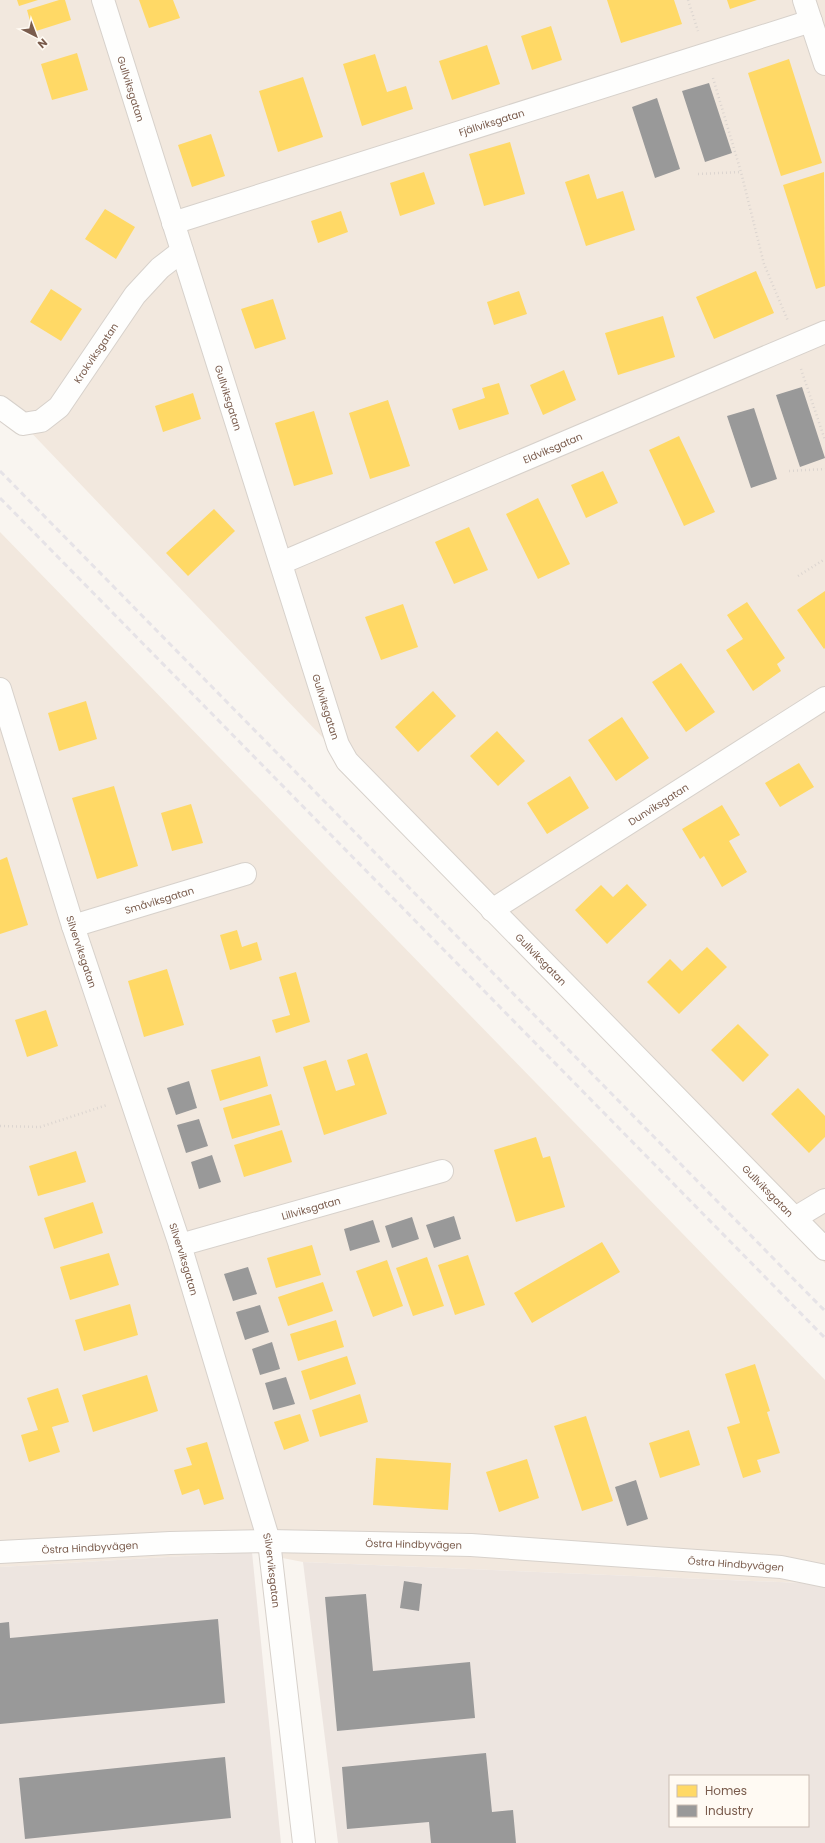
<svg xmlns="http://www.w3.org/2000/svg" width="825" height="1843" viewBox="0 0 825 1843" font-family="Poppins,sans-serif">
<style>
.residential{fill:#f2e8de}
.industrial{fill:#ede5e0;fill-rule:evenodd}
.homes{fill:#ffd966}
.industry{fill:#999}
.lines{fill:none;stroke-linecap:round;stroke-linejoin:round}
.minor-casing{stroke:#d7d1cb;stroke-width:24}
.path{stroke:#dcd5d0;stroke-width:2.5;stroke-dasharray:1 3;stroke-linecap:butt}
.minor{stroke:#fefefd;stroke-width:22}
.rail{stroke:#e6e3e7;stroke-width:3;stroke-dasharray:6 4;stroke-linecap:butt}
.labels{text-anchor:middle;dominant-baseline:central;stroke-width:4;stroke-linejoin:round;paint-order:stroke}
.street-label{font-size:10px;fill:#7a5c4d;stroke:#fffaf3}
</style>
<rect width="100%" height="100%" fill="#f9f5f0"/>
<path class="residential" d="M0 0H825V1263L0 400Z
M0 532 825 1380V1584L303 1562 252 1552 0 1567Z"/>
<path class="industrial" d="M252 1552 281 1843H0V1567Z
M303 1562 825 1584V1843H338ZM670 1776H808V1826H670Z"/>
<path class="homes" d="M17 0H38L19 6Z
M59 0H65L71 20 33 32 27 10Z
M139 0H173L180 18 149 28Z
M607 0H674L682 24 621 43Z
M727 0H757L730 9Z
M551 26 562 60 532 70 521 36Z
M487 45 500 84 452 100 439 61Z
M77 53 88 90 52 100 41 64Z
M375 54 387 92 406 86 413 109 362 126 343 64Z
M789 59 822 163 781 176 748 73Z
M303 77 323 137 278 152 259 91Z
M211 134 225 176 192 187 178 145Z
M510 142 525 194 484 206 469 154Z
M424 172 435 204 400 216 390 183Z
M824 172 825 286 816 289 783 185Z
M589 174 597 199 623 191 635 230 586 246 565 182Z
M105 209 135 227 116 259 85 239Z
M341 211 348 232 318 243 311 221Z
M756 271 774 313 714 339 696 297Z
M51 289 82 309 61 341 30 322Z
M519 291 527 314 494 325 487 302Z
M273 299 286 339 255 349 241 309Z
M663 316 675 357 618 375 605 333Z
M564 370 576 400 543 415 530 385Z
M499 383 509 414 459 430 452 409 485 398 482 388Z
M193 393 201 419 163 432 155 406Z
M388 400 410 466 370 479 349 413Z
M314 411 333 474 294 486 275 423Z
M679 436 715 512 684 526 649 450Z
M603 471 618 503 586 518 571 485Z
M538 498 570 564 538 579 506 514Z
M214 509 235 531 188 576 166 553Z
M469 527 488 570 454 584 435 542Z
M825 591V648L824 649 797 610Z
M747 602 785 658 777 664 781 671 753 691 726 650 743 639 727 615Z
M403 604 418 647 381 660 365 617Z
M681 663 715 712 686 732 652 682Z
M433 691 456 716 418 752 395 727Z
M86 701 97 739 59 751 48 713Z
M622 717 649 758 616 781 588 740Z
M497 731 525 761 498 786 470 756Z
M799 763 814 787 780 807 765 783Z
M570 776 589 808 547 834 527 803Z
M114 786 138 866 97 879 72 798Z
M191 804 203 843 172 851 161 813Z
M722 805 740 835 729 841 747 872 722 887 704 856 700 859 682 829Z
M7 857 28 925 0 934V860Z
M627 884 647 905 607 944 575 910 601 885 613 897Z
M237 930 242 947 257 942 262 960 230 970 220 935Z
M707 947 727 967 679 1014 647 982 670 959 682 971Z
M167 969 184 1025 144 1037 128 981Z
M296 972 310 1022 276 1033 272 1020 290 1015 279 977Z
M46 1010 58 1046 27 1057 15 1020Z
M738 1024 769 1055 743 1082 711 1050Z
M367 1053 387 1114 324 1135 303 1067 326 1060 336 1091 355 1085 347 1060Z
M260 1056 268 1086 220 1101 211 1070Z
M798 1088 825 1116V1137L809 1153 771 1114Z
M271 1094 280 1125 232 1139 223 1108Z
M282 1130 292 1162 244 1177 234 1145Z
M536 1137 543 1158 550 1156 565 1207 516 1222 494 1150Z
M76 1151 86 1182 38 1196 29 1166Z
M93 1202 103 1233 54 1249 44 1218Z
M602 1242 620 1272 532 1323 514 1293Z
M312 1245 321 1275 276 1288 267 1258Z
M109 1253 119 1285 70 1300 60 1267Z
M468 1255 485 1305 455 1315 438 1265Z
M427 1257 444 1306 413 1316 396 1268Z
M387 1260 403 1306 373 1317 356 1271Z
M323 1282 333 1311 288 1326 278 1297Z
M130 1304 138 1335 84 1351 75 1320Z
M336 1320 344 1347 298 1361 290 1334Z
M347 1356 356 1384 310 1400 301 1371Z
M755 1364 770 1411 767 1412 780 1453 757 1460 761 1472 743 1478 727 1427 740 1423 725 1374Z
M147 1375 158 1411 93 1432 82 1395Z
M58 1388 69 1422 52 1427 60 1452 29 1462 21 1435 38 1430 27 1398Z
M360 1394 368 1422 320 1437 312 1410Z
M300 1414 309 1441 284 1450 274 1422Z
M586 1416 613 1501 582 1511 554 1426Z
M689 1430 700 1465 660 1478 649 1443Z
M207 1442 224 1499 204 1505 199 1489 182 1495 174 1470 192 1465 186 1448Z
M376 1458 451 1463 448 1510 373 1505Z
M527 1459 539 1498 499 1512 486 1472Z"/>
<path class="industry" d="M709 83 732 153 705 162 682 91Z
M657 98 680 169 655 178 632 107Z
M802 387 825 458 800 467 776 395Z
M754 408 777 479 751 488 727 416Z
M189 1081 197 1108 176 1115 167 1088Z
M199 1119 208 1146 186 1153 177 1125Z
M212 1155 221 1182 199 1189 191 1162Z
M454 1216 461 1239 434 1248 426 1225Z
M412 1217 419 1239 392 1248 385 1226Z
M373 1220 380 1242 350 1251 344 1229Z
M248 1267 257 1294 233 1301 224 1274Z
M260 1305 269 1332 245 1340 236 1312Z
M272 1342 280 1369 260 1375 252 1349Z
M286 1377 295 1404 273 1410 265 1383Z
M636 1480 648 1519 627 1526 615 1487Z
M404 1581 422 1584 419 1611 400 1608Z
M366 1594 373 1671 470 1662 475 1718 337 1731 325 1597Z
M218 1619 225 1703 0 1724V1623L9 1622 10 1638Z
M486 1753 492 1812 513 1810 516 1843H431L429 1822 347 1829 342 1767Z
M225 1757 231 1818 25 1839 19 1778Z"/>
<g class="lines">
<g class="minor-casing">
<g id="minor">
<path id="s1" d="M103 0 338 745 347 761 825 1249"/>
<path d="M804 0 825 64"/>
<path id="s2" d="M173 223 811 21"/>
<path id="s3" d="M0 407 23 424 41 421 59 407 135 295 160 268 182 251"/>
<path id="s4" d="M281 563 825 332"/>
<path id="s5" d="M0 689 73 926 180 1245 269 1541 304 1843"/>
<path id="s6" d="M492 910 825 698"/>
<path id="s7" d="M73 926 245 874"/>
<path d="M795 1218 825 1200"/>
<path id="s8" d="M180 1245 442 1171"/>
<path id="s9" d="M0 1552 170 1543 269 1541 471 1545 781 1567 825 1576"/>
</g>
</g>
<path class="path" d="M688 0 698 31
M713 78 741 172 764 264 788 321
M698 174 741 172
M801 369 825 440
M789 471 825 469
M798 576 825 559
M0 1126 40 1127 107 1105"/>
<use href="#minor" class="minor"/>
<path class="rail" d="M0 471 825 1311
M0 498 825 1338"/>
</g>
<g class="labels">
<g class="street-label">
<text stroke="none"><textPath href="#s1" startOffset="93">Gullviksgatan</textPath></text>
<text stroke="none"><textPath href="#s2" startOffset="334">Fjällviksgatan</textPath></text>
<text stroke="none"><textPath href="#s3" startOffset="135">Krokviksgatan</textPath></text>
<text stroke="none"><textPath href="#s1" startOffset="417">Gullviksgatan</textPath></text>
<text stroke="none"><textPath href="#s4" startOffset="295">Eldviksgatan</textPath></text>
<text stroke="none"><textPath href="#s1" startOffset="741">Gullviksgatan</textPath></text>
<text stroke="none"><textPath href="#s6" startOffset="197">Dunviksgatan</textPath></text>
<text stroke="none"><textPath href="#s7" startOffset="90">Småviksgatan</textPath></text>
<text stroke="none"><textPath href="#s5" startOffset="275">Silverviksgatan</textPath></text>
<text stroke="none"><textPath href="#s1" startOffset="1077">Gullviksgatan</textPath></text>
<text stroke="none"><textPath href="#s1" startOffset="1401">Gullviksgatan</textPath></text>
<text stroke="none"><textPath href="#s8" startOffset="136">Lillviksgatan</textPath></text>
<text stroke="none"><textPath href="#s5" startOffset="599">Silverviksgatan</textPath></text>
<text stroke="none"><textPath href="#s9" startOffset="414">Östra Hindbyvägen</textPath></text>
<text stroke="none"><textPath href="#s9" startOffset="90">Östra Hindbyvägen</textPath></text>
<text stroke="none"><textPath href="#s9" startOffset="737">Östra Hindbyvägen</textPath></text>
<text stroke="none"><textPath href="#s5" startOffset="923">Silverviksgatan</textPath></text>
</g>
</g>
<rect x="669" y="1775" width="140" height="52" fill="#fffaf3" stroke="#cabbb1"/>
<rect x="677" y="1785" width="20" height="12" fill="#ffd966" stroke="#cabbb1"/>
<text x="705" y="1795" font-size="12" fill="#7a5c4d">Homes</text>
<rect x="677" y="1805" width="20" height="12" fill="#999999" stroke="#cabbb1"/>
<text x="705" y="1815" font-size="12" fill="#7a5c4d">Industry</text>
<g transform="translate(36 36) rotate(138)" stroke="#fffaf3" stroke-width="3" paint-order="stroke">
<path d="M0-3L7 15L0 10L-7 15Z" fill="#7a5c4d"/>
<text y="-6" font-size="11" font-weight="bold" text-anchor="middle" fill="#7a5c4d">N</text>
</g>
</svg>
